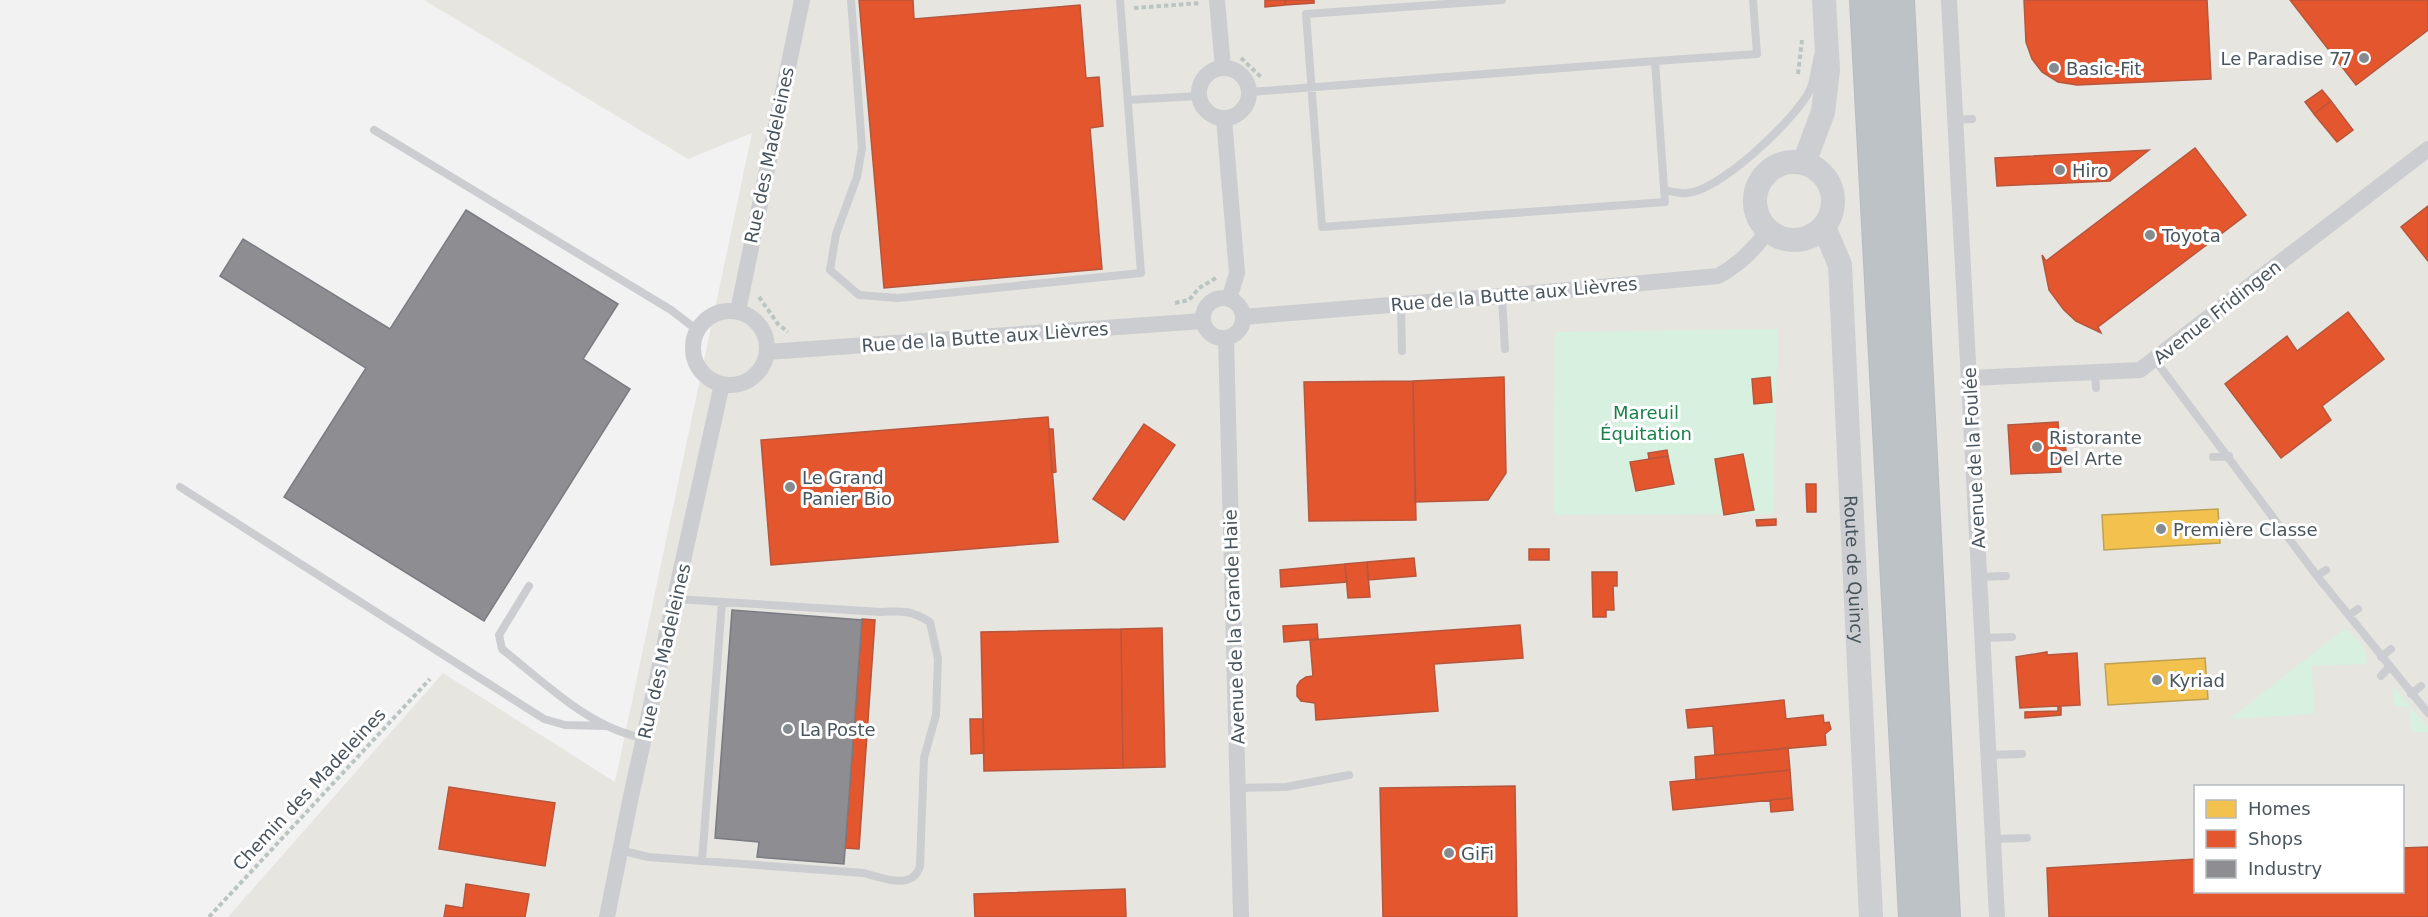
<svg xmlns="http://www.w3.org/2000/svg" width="2428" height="917" viewBox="0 0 2428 917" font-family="'DejaVu Sans',sans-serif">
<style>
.commercial{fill:#e6e5e0;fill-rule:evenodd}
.green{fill:#d7f0e0}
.homes{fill:#f2c14e;stroke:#bfa153;stroke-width:1.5}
.shops{fill:#e4572e;stroke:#b6563c;stroke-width:1.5}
.industry{fill:#8d8d92;stroke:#797c82;stroke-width:1.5}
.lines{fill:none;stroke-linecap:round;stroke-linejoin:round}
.highway-casing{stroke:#b7bcc1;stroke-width:34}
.path{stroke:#bac5c2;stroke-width:4;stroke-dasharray:4.5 3;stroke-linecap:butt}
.lane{stroke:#cbcdd0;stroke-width:8}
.street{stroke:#cbcdd0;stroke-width:16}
.secondary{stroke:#ccced1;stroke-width:24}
.highway{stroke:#bdc2c7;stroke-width:32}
.poi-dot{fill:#848c92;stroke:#fff;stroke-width:2}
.labels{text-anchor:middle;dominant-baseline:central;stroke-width:6;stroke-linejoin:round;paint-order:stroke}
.poi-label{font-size:18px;fill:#49555e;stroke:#fff;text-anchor:start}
.street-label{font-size:18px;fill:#49555e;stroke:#fff}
.park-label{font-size:18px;fill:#19814b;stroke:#fff}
</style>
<rect width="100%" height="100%" fill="#f2f2f2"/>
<path class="commercial" d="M424 0H2428V917H228L443 673 615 782 752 133 688 159ZM2196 786H2402V892H2196Z"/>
<path class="green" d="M1778 329 1773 514 1554 515 1555 332Z
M2345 628C2354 638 2371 649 2366 664L2312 666 2314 714 2230 719Z
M2394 687 2428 728V732H2411L2409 707H2394Z"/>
<path class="homes" d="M2218 509 2220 543 2104 550 2102 515Z
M2205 658 2208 699 2108 705 2105 664Z"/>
<path class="shops" d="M859 0H913L914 19 1080 5 1086 78 1099 77 1103 126 1090 128 1102 269 884 288Z
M1265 0H1285V5L1265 7Z
M1285 0H1314V3L1285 5Z
M2024 0H2207L2211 79 2077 85 2058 82 2042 72 2032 59 2026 42Z
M2290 0H2428V30L2356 85Z
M2322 90 2331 101 2314 114 2305 102Z
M2331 101 2353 130 2337 142 2314 114Z
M2195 148 2246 215 2098 327 2101 333 2076 321 2064 310 2049 290 2042 255 2046 261Z
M2149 150 2110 181 1997 186 1995 158Z
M2428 206V261L2401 227Z
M2348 312 2384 359 2322 406 2331 420 2281 458 2225 384 2287 336 2297 351Z
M1504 377 1506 473 1488 500 1415 502 1413 381Z
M1770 377 1772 402 1754 404 1752 379Z
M1413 381 1416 520 1309 521 1304 382Z
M1048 417 1058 542 771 565 761 440Z
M2058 422 2059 444H2065L2066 450 2059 451 2061 472 2011 474 2008 425Z
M1144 424 1175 445 1124 520 1093 499Z
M1049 429H1053L1056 472 1052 473Z
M1667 450 1668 456 1649 459 1648 453Z
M1743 454 1754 510 1724 515 1715 459Z
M1668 456 1674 484 1636 491 1630 462Z
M1806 484H1816V512H1807Z
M1776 519V525L1757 526 1756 520Z
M1529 549H1549V560H1529Z
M1414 558 1416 576 1368 580 1367 562Z
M1367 562 1370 597 1348 598 1345 564Z
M1345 564 1347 582 1281 587 1280 570Z
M1592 572H1617V586H1613L1614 610H1606V617H1593Z
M862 619 875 620 859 849 845 848Z
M1317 624 1318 639 1284 642 1283 626Z
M1520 625 1523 658 1434 664 1438 711 1316 720 1315 703 1301 701 1297 696V686L1300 681 1306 677 1313 676 1310 640Z
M1162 628 1165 767 1123 768 1121 629Z
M1121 629 1123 768 984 771 981 632Z
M2047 652V655L2077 653 2080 705 2061 706V715L2025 718V712L2058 711V706L2020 708 2016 657Z
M1784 700 1786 719 1823 715 1824 723 1829 722 1831 729 1825 734 1826 745 1715 755 1713 726 1688 728 1686 710Z
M970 719H983L984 753 971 754Z
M1788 748 1790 770 1696 780 1695 757Z
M1790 770 1792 798 1673 810 1670 782Z
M1515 786 1517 917H1383L1380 788Z
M449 787 555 803 545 866 439 849Z
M1792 798 1793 810 1771 812 1770 800Z
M2428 847V917H2049L2047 868 2196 859V892H2402V848Z
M466 884 529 894 525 917H444L446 905 463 908Z
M1125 889 1126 917H975L974 894Z"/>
<path class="industry" d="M466 210 618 304 583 359 630 389 484 621 284 497 366 368 220 276 243 239 390 329Z
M732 610 862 620 844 864 757 857 759 842 715 838Z"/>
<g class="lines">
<g class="highway-casing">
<path id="highway" d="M1866 0 1915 917
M1898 0 1944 917"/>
</g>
<path class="path" d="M1134 8 1201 3
M1241 58 1261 77
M1798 74 1802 40
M759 297 778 324 788 332
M1175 303 1189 300 1199 288 1216 278
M209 917 430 679"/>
<path class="lane" d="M851 0 862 148 857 177 836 234 830 270 859 295 898 298 1141 273 1120 0
M1502 0 1306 14 1322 227 1665 202 1655 61 1757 54 1753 0
M1250 92 1655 61
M1128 100 1199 96
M1955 120 1972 119
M374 130 671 310 697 330
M1664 190C1671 191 1680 194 1687 193 1721 190 1793 121 1809 92 1814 82 1815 67 1818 56
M1502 296 1505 349
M1401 304 1402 351
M2155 360 2317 576 2428 713
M2095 373 2096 388
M2213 457 2229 456
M180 487 544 719 565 725 606 726
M2317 576 2326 570
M1980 577 2006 576
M529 586 499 635 502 649C544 682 590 729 644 738
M2349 615 2358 609
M1983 638 2012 637
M2381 657 2391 649
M2381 676 2389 667
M2411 694 2421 686
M1988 755 2022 754
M1239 788 1286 787 1349 775
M1992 839 2027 838
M620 850 648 857 864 873C882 878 913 891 920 866L924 758 936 715 938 659 930 622C910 610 903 611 881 612L676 599
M702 861 722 602"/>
<path class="street" d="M1217 0 1223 68
M1949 0 1997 917
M1199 93a25 25 0 1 1 50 0a25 25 0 1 1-50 0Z
M1224 119 1237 273 1229 299
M1203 318a20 20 0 1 1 40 0a20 20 0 1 1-40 0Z
M693 348a37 37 0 1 1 74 0a37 37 0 1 1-74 0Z
M738 311 802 0
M1243 317 1502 296 1718 276C1740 264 1753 250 1768 231
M1226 338 1241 917
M767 352 1203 321
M1970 378 2140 370 2428 149
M607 917 630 801 722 384"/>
<g class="secondary">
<circle cx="1794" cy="201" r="39"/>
<path d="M1804 163 1823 112 1828 70 1824 0"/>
<path id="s1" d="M1824 227 1840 265 1871 917"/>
</g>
<use href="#highway" class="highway"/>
</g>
<g class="poi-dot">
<circle cx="2364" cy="58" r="6"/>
<circle cx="2054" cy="68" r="6"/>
<circle cx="2060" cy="170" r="6"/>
<circle cx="2150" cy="235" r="6"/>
<circle cx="2037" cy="447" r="6"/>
<circle cx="790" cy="487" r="6"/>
<circle cx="2161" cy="529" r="6"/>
<circle cx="2157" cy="680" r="6"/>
<circle cx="788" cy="729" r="6"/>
<circle cx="1449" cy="853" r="6"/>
</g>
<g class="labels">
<g class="poi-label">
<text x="2352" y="58" text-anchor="end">Le Paradise 77</text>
<text x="2066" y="68">Basic-Fit</text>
<text x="2072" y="170">Hiro</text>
<text x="2162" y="235">Toyota</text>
<text x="2049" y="437">Ristorante<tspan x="2049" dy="21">Del Arte</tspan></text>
<text x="802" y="477">Le Grand<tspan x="802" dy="21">Panier Bio</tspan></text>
<text x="2173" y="529">Première Classe</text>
<text x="2169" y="680">Kyriad</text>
<text x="800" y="729">La Poste</text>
<text x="1461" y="853">GiFi</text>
</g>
<g class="street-label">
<text transform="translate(769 155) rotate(-78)">Rue des Madeleines</text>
<text transform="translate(1514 294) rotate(-5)">Rue de la Butte aux Lièvres</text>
<text transform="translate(2217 312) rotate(-38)">Avenue Fridingen</text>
<text transform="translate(985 337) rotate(-4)">Rue de la Butte aux Lièvres</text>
<text transform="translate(1974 458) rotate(-93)">Avenue de la Foulée</text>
<text stroke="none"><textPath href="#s1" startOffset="346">Route de Quincy</textPath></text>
<text transform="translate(1234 627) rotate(-92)">Avenue de la Grande Haie</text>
<text transform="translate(664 651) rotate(-77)">Rue des Madeleines</text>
<text transform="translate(309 789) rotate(-47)">Chemin des Madeleines</text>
</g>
<g class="park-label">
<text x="1646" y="412">Mareuil<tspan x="1646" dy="21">Équitation</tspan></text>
</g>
</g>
<rect x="2194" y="785" width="210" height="108" fill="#ffffff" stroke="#b6bbbf" stroke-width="1.5"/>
<rect x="2206" y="800" width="30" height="18" fill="#f2c14e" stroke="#b6bbbf" stroke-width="1.5"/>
<text x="2248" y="815" font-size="18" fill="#49555e">Homes</text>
<rect x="2206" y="830" width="30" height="18" fill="#e4572e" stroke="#b6bbbf" stroke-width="1.5"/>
<text x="2248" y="845" font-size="18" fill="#49555e">Shops</text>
<rect x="2206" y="860" width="30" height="18" fill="#8d8d92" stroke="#b6bbbf" stroke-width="1.5"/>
<text x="2248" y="875" font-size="18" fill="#49555e">Industry</text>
</svg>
